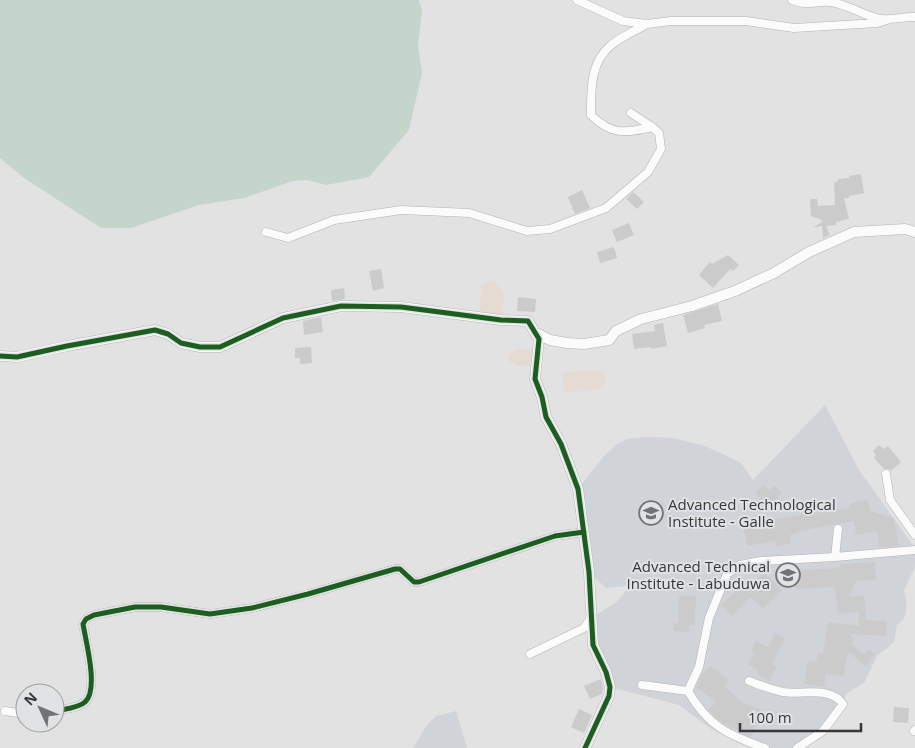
<svg xmlns="http://www.w3.org/2000/svg" width="915" height="748" viewBox="0 0 915 748" font-family="'Open Sans',sans-serif">
<style>
.commercial{fill:#e5dbd2}
.built{fill:#d0d4d9}
.green{fill:#c4d5cc}
.building{fill:#cbcbcc}
.lines{fill:none;stroke-linecap:round;stroke-linejoin:round}
.minor-casing{stroke:#b2b2b3;stroke-width:9}
.tertiary-casing{stroke:#b2b2b3;stroke-width:11}
.minor{stroke:#fbfbfb;stroke-width:8}
.tertiary{stroke:#fbfbfb;stroke-width:10}
.cycleway-casing{stroke:#e1e2e4;stroke-width:8}
.cycleway{stroke:#1b5e20;stroke-width:5}
.labels{text-anchor:middle;dominant-baseline:central;stroke-width:4;stroke-linejoin:round;paint-order:stroke}
.poi-label{font-size:15px;fill:#363738;stroke:#e1e2e4;text-anchor:start}
</style>
<rect width="100%" height="100%" fill="#e2e2e3"/>
<path class="commercial" d="M488 281 495 282 500 287 505 298 501 320 479 317 481 286Z
M517 349 537 350 536 366H517L509 361V355Z
M587 370H598L606 376V383L599 389 565 393 562 373Z"/>
<path class="built" d="M825 405 859 470 915 548V567L904 590 906 599V613L903 620 897 625 894 642 877 656 864 683 846 694 842 706 823 731 797 748H753L711 729 679 705 610 687 593 645 591 618 615 603 628 589 642 584 606 588 589 572 578 489 604 456 616 445 627 439 646 437 672 438 702 445 721 453 741 463 753 480Z
M456 711 467 748H413L427 725 436 716Z"/>
<path class="green" d="M0 0H419L422 11 418 46 422 73 409 130 369 177 326 185 307 180 293 181 244 198 199 205 131 228H101L24 178 0 158Z"/>
<path class="building" d="M861 174 864 193 849 196V198H844L849 219 836 222V225L826 226 830 235 823 238 822 226 813 227 822 222V220L811 216 810 199H817L818 206 835 205 834 183 838 181V179L850 178 849 176Z
M582 190 590 208 575 214 568 197Z
M633 192 644 202 637 209 626 199Z
M629 223 634 235 617 242 612 230Z
M614 247 617 258 600 263 597 252Z
M728 255 739 265 733 271 730 269 713 288 699 275 710 262 712 264Z
M381 269 384 288 373 291 369 271Z
M344 288 345 299 332 301 331 290Z
M518 297 536 299 535 312 517 311Z
M718 304 722 321 704 325 705 328 688 333 683 315Z
M321 317 323 332 304 335 303 321Z
M663 323 667 346 651 349 650 347 634 349 632 334 655 331 654 325Z
M311 347 312 363 300 364V358H295V348Z
M879 445 884 449 888 446 901 462 891 471 888 469H884L874 458 876 455 873 451Z
M763 485 769 490 774 485 782 493 768 507 755 493Z
M868 500 870 511 894 518 899 546 879 547 877 531 856 535 854 521 799 531V533L790 535 791 543 776 546 775 541 747 546 744 528 761 525 760 521 850 508V503Z
M875 562 876 580 856 581 849 597 864 595 866 620 887 621 886 636 849 634 853 638 852 645 864 654 868 649 875 654 866 666 848 652 843 676 826 674 824 687 804 684 808 661 816 662 818 653 823 654 828 622 859 626V612L838 614 835 587 796 589 795 570 840 568V564Z
M764 572 782 590 763 609 751 597 732 616 721 605 742 585 746 590Z
M679 596H696L695 625H689V632L674 631V623H678Z
M775 633 785 638 772 664 777 666 769 681 756 674 758 670 748 665 754 653 751 651 756 641 768 647Z
M710 666 729 680 724 686 743 703 762 710 751 737 723 723 708 710 716 702 696 687 701 675Z
M601 679 603 688 602 694 590 699 584 686Z
M894 707 909 708 908 723 893 722Z
M579 709 592 715 584 733 571 727Z"/>
<g class="lines">
<g class="minor-casing">
<path id="minor" d="M577 0 623 21 647 24 671 21H746L794 28 877 23 887 20
M792 0C808 7 817 0 831 2 846 4 861 14 876 18 889 22 902 16 915 17
M647 24C635 31 620 37 610 46 590 63 591 91 591 115 612 136 626 133 652 127
M266 232 288 238 334 220 401 210 469 213 527 231 550 229 606 208 648 172 661 149 659 133 652 127 631 113
M886 474 890 500 915 535
M838 529 835 557 915 550
M530 654 584 628 591 618
M749 681C760 685 772 690 783 692 803 695 830 686 843 704L823 731 797 748
M642 685 688 691 699 667 709 618 727 574 740 565 761 561 835 557
M688 691C708 726 728 735 765 748
M5 711 25 714
M55 711C64 709 79 708 85 702 99 690 86 642 83 624L86 619 94 615 135 607H161L210 614 252 608 308 594 395 569H400L414 582H419L555 536 584 532
M914 731 915 730"/>
</g>
<g class="tertiary-casing">
<path id="tertiary" d="M536 333 550 340 567 343 584 344 609 340 616 331 641 319 692 306 735 291 774 273 809 252 854 232 905 229 915 232
M0 356 17 357 67 346 155 330 168 334 181 343 200 347H220L283 318 341 306 401 307 501 320 528 321 539 339 535 379 542 397 546 417 561 444 578 489 589 572 593 645 606 672 610 687 609 696 585 748"/>
</g>
<use href="#minor" class="minor"/>
<use href="#tertiary" class="tertiary"/>
<g class="cycleway-casing">
<path id="cycleway" d="M0 356 17 357 67 346 155 330 168 334 181 343 200 347H220L283 318 341 306 401 307 501 320 528 321 539 339 535 379 542 397 546 417 561 444 578 489 589 572 593 645 606 672 610 687 609 696 585 748
M55 711C64 709 79 708 85 702 99 690 86 642 83 624L86 619 94 615 135 607H161L210 614 252 608 308 594 395 569H400L414 582H419L555 536 584 532"/>
</g>
<use href="#cycleway" class="cycleway"/>
</g>
<defs>
<g id="university-ring" transform="scale(1.25)"><circle r="9.5" fill="#e1e2e4" stroke="#727374" stroke-width="1.5"/><path d="M0-5L7-2L0 1L-7-2ZM-4 1L0 2.5L4 1V4Q0 6-4 4Z" fill="#727374"/></g>
</defs>
<g fill-rule="evenodd">
<use href="#university-ring" x="651" y="513"/>
<use href="#university-ring" x="788" y="575"/>
</g>
<g class="labels">
<g class="poi-label">
<text x="668" y="504">Advanced Technological<tspan x="668" dy="17">Institute - Galle</tspan></text>
<text x="770" y="566" text-anchor="end">Advanced Technical<tspan x="770" dy="17">Institute - Labuduwa</tspan></text>
</g>
</g>
<g transform="translate(40 708) rotate(314)"><circle r="24" fill="#e1e2e4" stroke="#9d9e9f"/>
<path d="M0-4L9 19L0 12L-9 19Z" fill="#727374"/>
<text y="-8" font-size="14" font-weight="bold" text-anchor="middle" fill="#363738">N</text>
</g>
<path d="M740 723v8h121v-8" fill="none" stroke="#363738" stroke-width="2.5"/>
<text x="748" y="723" font-size="15" fill="#363738" stroke="#e1e2e4" stroke-width="4" paint-order="stroke">100 m</text>
</svg>
